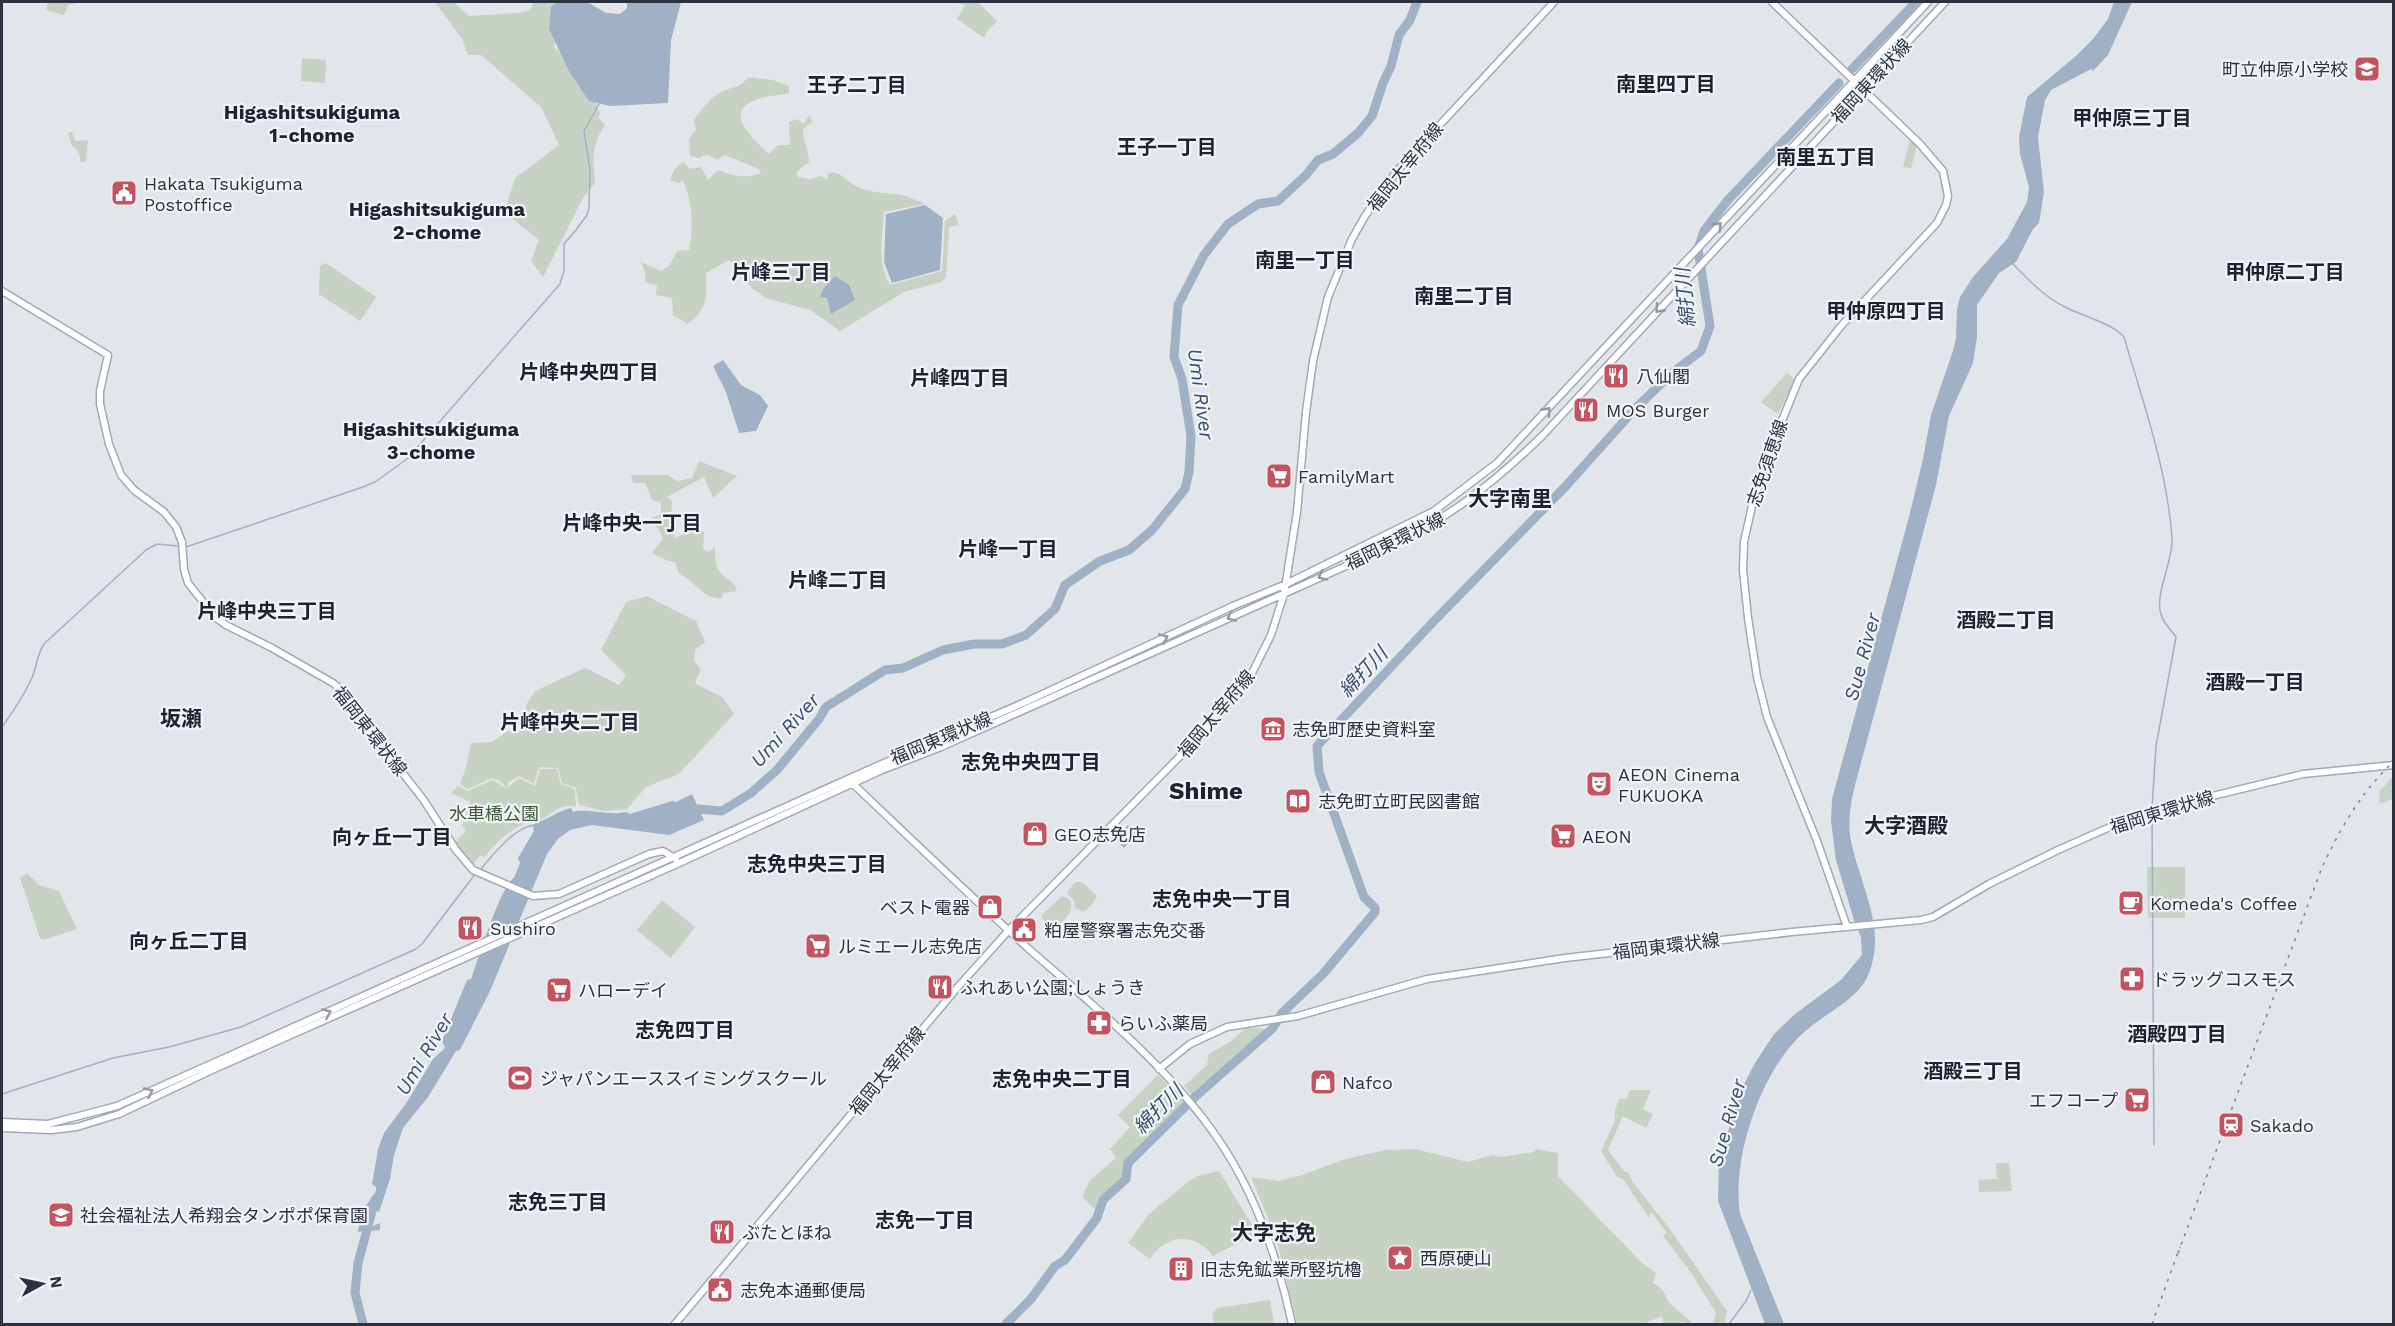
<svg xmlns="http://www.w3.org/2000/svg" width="2395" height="1326" viewBox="0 0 2395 1326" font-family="'Work Sans','Noto Sans JP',sans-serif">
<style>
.green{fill:#c7d2c4}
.water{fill:#a1b1c5}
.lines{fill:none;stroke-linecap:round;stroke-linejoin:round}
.stream{stroke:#a1b1c5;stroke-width:1.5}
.river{stroke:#a1b1c5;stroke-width:9}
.primary-casing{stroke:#a2a9b4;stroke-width:9}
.primary{stroke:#fff;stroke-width:6}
.rail{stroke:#7d8491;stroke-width:1.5;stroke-dasharray:3 6;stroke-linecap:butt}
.oneway{stroke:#96989f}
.labels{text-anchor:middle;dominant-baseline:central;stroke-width:4.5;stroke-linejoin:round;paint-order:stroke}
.poi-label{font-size:18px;fill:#2c323f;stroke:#f2f3f7;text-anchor:start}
.street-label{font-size:18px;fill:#2c323f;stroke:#f2f3f7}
.park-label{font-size:18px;fill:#3f5a3a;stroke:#f2f3f7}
.neighbourhood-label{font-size:20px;font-weight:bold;fill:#1e2330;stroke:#f2f3f7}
.water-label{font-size:20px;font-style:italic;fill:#3a506f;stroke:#f2f3f7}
.quarter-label{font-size:21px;font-weight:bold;fill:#1e2330;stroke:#f2f3f7}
.district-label{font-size:24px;font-weight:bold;fill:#1e2330;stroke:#f2f3f7}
</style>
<rect width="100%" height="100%" fill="#e2e5e9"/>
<path class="green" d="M48 2H82L68 5 64 15 46 10Z
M435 2H454L469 16 518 13 530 10 534 2H555L552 21 556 35 554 47C575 64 592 88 600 114L598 117 605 125C591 145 593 159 595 183L584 196 543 277 531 261 539 240 504 212 515 178 559 145 541 107 481 55H468L462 39Z
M955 2H978L997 21 987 31 984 38 957 19 965 5Z
M302 58 326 60 325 83 301 81Z
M749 77 773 80 789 86V93C783 95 776 95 770 96 719 106 745 131 769 154L778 145H790L789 122 798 119 803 124 810 115 812 122 803 129C803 141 809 150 809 162L796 172 798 177 811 179 821 176 828 179 827 174C839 169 842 178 851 183 866 194 886 192 902 195 910 197 918 201 925 204L884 212C882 236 877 264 890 285L942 271 945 221 955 214 959 225 949 227 946 277 941 282 904 292 840 331 810 310 766 298 753 289 729 260 706 273C706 297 709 308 688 324L673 315 672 298 656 295 657 285 646 283 645 272 641 262 661 271 669 266 677 251 689 250C694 227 693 202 683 181L678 183 670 180 674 170 683 162 690 169 701 167 708 180 718 170C731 176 748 179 761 173L759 169 725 155 717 160 707 154 700 158 690 156 689 139 696 129 694 120C701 110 711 96 723 91 738 85 736 90 749 77Z
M72 132 75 141 88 140 86 162 80 161V157L77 150 72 146 68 133Z
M1910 140 1917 146 1911 168 1903 167Z
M326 263 376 297 360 321 319 294 320 266Z
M1787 373 1795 380 1778 414 1761 402Z
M699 461 737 476 713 498 704 477 667 497 672 501 670 527 675 538 695 529 704 532 703 549 709 552 715 547C715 556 715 570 724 576 731 582 734 582 737 591L723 593 722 598C702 600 696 580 679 574L675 562 668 561 652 553 663 539 658 528 649 523 652 518 661 514V502L652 500 645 483H633L631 475H668L677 481 692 478Z
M647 596 696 621 705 642 695 650 694 661 701 669 695 683 723 698 734 714 679 774 646 787 627 809 604 811 579 805 576 788 562 783 558 768 539 767 534 784 519 776 508 782 507 788 519 778 535 786 540 769H557L561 784 575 789 576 807C562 803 553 813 542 819 536 822 530 821 524 824 508 831 495 843 485 857L480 856 473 864 454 843 466 831 462 825 470 802 451 793 458 786 468 791 492 780 507 789 500 781 492 778 468 789 460 784 466 768 471 743 492 742 508 731 518 733 526 720V705L535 691 585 668 619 685 626 675 601 650 626 602Z
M2393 776V799L2379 804 2380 791Z
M2147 867H2185V918H2148Z
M27 873 39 885 59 891 77 929 43 940 40 938 20 878Z
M1075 882H1082L1097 896 1091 906 1083 912 1075 908 1074 901 1067 893Z
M1062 896 1069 899C1076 910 1066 918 1058 926L1060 929 1056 932 1042 918V915Z
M662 900 695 927 671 958 637 930Z
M1246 1028 1271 1029 1195 1099 1184 1086 1207 1065 1209 1054 1230 1042Z
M1158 1075 1188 1107 1126 1163 1125 1179 1101 1202 1099 1213 1082 1197 1090 1180 1116 1158 1110 1149 1130 1127 1118 1115Z
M1630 1090H1651L1643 1109 1653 1114 1646 1128 1623 1116 1608 1150 1624 1171 1629 1173 1632 1181 1669 1228 1727 1311 1724 1324H1713L1716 1313 1692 1274 1663 1236 1667 1233 1651 1212 1649 1218 1623 1179 1617 1177 1601 1151 1615 1121V1110L1619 1099 1627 1098Z
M1415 1149 1468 1162 1493 1155 1500 1157 1534 1152 1535 1149 1558 1153V1176L1642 1263 1656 1273 1653 1283 1662 1289 1669 1303 1694 1324H1686L1683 1321 1678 1324H1664L1662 1316 1643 1324H1297L1276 1237 1251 1177 1279 1181 1302 1175 1342 1160 1385 1150Z
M1996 1163H2009L2012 1191 1979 1192 1978 1180 1997 1179Z
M1219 1171 1257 1233 1213 1256C1195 1232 1166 1234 1150 1259L1128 1243 1149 1214 1188 1182 1198 1176Z
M1270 1300 1274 1324H1214L1212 1314 1217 1308Z"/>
<path class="water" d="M556 2H587L606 13 620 14 627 8V2H681L671 40 668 103 610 106 589 101 569 71 549 29 551 7Z
M2114 2H2132L2108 55 2093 71 2091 69 2051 90 2045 100 2038 137 2044 192 2039 223 2033 229 2016 262 1999 273 1977 305V337L1973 363 1949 416 1936 485 1855 785C1851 802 1848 818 1850 835 1857 880 1888 927 1869 973 1859 999 1829 1011 1809 1028 1763 1064 1731 1156 1740 1214L1784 1324H1765L1718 1201 1719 1162 1740 1092 1755 1063 1774 1034 1795 1014 1841 980 1862 955 1861 937 1854 920 1836 860 1831 821 1832 799 1909 517 1923 459 1931 415 1953 351 1956 338 1957 309 1960 297 1973 277 2007 239 2027 202 2029 187 2020 154 2019 137 2027 97 2076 56 2093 39 2108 19Z
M925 205 943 218 940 270 892 283 884 262 886 214Z
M835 276 849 285 855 300 831 314 827 298 820 297 823 289Z
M723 360 741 385 760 395 768 406 756 431 739 433 726 392 713 366Z
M692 794 704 820 669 835 592 825 570 830 558 839 547 854 490 991 460 1050 456 1051 428 1097 403 1128 394 1155 390 1179 379 1212 374 1209 371 1211 368 1222 371 1227 380 1223V1230L358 1232 361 1213 376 1191V1187L372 1184 373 1179 378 1149 384 1133 407 1102 433 1059 445 1048 442 1041 467 980 471 979C478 961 500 886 514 878L520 863 518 858 534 831 533 828 535 823C548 820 557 811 571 808L573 812C587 808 607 816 626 812L630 814 672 801 676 802Z
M1128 825 1137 834 1124 848 1115 839Z"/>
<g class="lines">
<path class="stream" d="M2012 263C2029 280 2043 296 2065 307 2082 316 2112 323 2124 337 2143 402 2167 469 2172 538 2174 558 2154 596 2161 614 2163 623 2171 630 2176 637L2156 746 2152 808
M186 547 363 487 375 482 407 459 560 284 564 270V244L576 230 587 215 589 208 590 170 584 131 599 104
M2 727C13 712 24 695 32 678 37 667 37 652 45 643L146 550 157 544 178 546
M2152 813 2154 1145
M480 870C492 856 515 826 535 825
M2 1094 113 1058 169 1047 241 1027 416 949 422 944 476 873
M1729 1324 1746 1301 1751 1290"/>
<path class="river" d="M1852 69 1916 2
M688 811 698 809 722 811 751 793 777 770 819 719 826 707 885 670 903 668 943 650 974 644H1002L1026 635 1055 609 1065 585 1100 561 1129 550 1152 530 1185 489 1189 472 1191 436 1182 379 1174 357 1178 305 1204 255 1228 224 1258 204 1278 201 1306 175 1318 160 1333 154 1358 133 1372 116 1383 83 1391 66 1399 35 1410 20 1417 2
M363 1324 355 1293 358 1263 375 1200
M1006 1324 1031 1299 1055 1266 1065 1260 1097 1218 1103 1200 1126 1179 1128 1163 1195 1097 1273 1028 1282 1013 1323 974 1375 912V908L1364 897 1319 772 1317 746 1433 622 1565 487 1634 410 1672 373 1701 351 1710 326 1698 249 1704 231 1727 201 1839 83"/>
<g class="primary-casing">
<path id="primary" d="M1772 2 1920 144 1943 171 1948 196 1946 205 1937 223 1841 326 1799 379 1766 460 1752 506 1744 542 1743 570 1748 618 1757 677 1767 717 1817 841 1847 927
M2 291 108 355 100 391V404L109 444 121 475 134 490 164 512 176 527 182 542 184 569 188 583 215 617 226 625 272 648 333 683 343 691 383 748 423 799 456 850 473 870 533 896 559 894 649 854 663 851 676 859
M851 782C910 838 969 895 1030 950 1093 1005 1168 1067 1216 1136 1255 1192 1278 1258 1292 1324
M1159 1069 1190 1044 1227 1027 1298 1016 1427 979 1565 958 1792 932 1921 920 1933 917 1989 884 2058 850 2110 827 2159 809 2303 774 2394 765
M2 1122 48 1124 117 1106 877 766 1023 703 1233 606 1286 584 1434 511 1497 463 1928 2
M2 1128 51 1130 77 1127 119 1114 212 1070 675 865 882 770 941 747 1384 549C1447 520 1494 483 1543 435L1945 2
M675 1324 957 988 1009 930 1193 743 1248 681 1271 635 1284 594 1297 512 1306 412 1313 361 1328 297 1352 239 1365 216 1396 172 1554 2"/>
</g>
<use href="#primary" class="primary"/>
<path class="rail" d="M2178 1253 2321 870C2339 830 2361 792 2394 761
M2152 1324 2180 1247"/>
</g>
<defs><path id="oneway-chevron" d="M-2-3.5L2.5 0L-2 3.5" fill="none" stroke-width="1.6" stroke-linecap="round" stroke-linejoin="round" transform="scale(1.5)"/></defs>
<g class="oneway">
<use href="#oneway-chevron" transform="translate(1718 226) rotate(-46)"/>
<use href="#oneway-chevron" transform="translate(1659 309) rotate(132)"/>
<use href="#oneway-chevron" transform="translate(1547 411) rotate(-48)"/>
<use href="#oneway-chevron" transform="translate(1322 576) rotate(156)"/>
<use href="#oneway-chevron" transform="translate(1231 617) rotate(156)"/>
<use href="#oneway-chevron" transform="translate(1164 638) rotate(-25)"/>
<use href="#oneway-chevron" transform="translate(327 1013) rotate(-24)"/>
<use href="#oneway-chevron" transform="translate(149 1092) rotate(-25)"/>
</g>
<defs>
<g id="school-square" transform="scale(1.35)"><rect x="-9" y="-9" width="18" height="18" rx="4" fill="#c15461" stroke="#f2f3f7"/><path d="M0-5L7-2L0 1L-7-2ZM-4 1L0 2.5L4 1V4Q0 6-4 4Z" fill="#fff"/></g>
<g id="civic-square" transform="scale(1.35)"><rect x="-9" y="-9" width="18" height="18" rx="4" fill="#c15461" stroke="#f2f3f7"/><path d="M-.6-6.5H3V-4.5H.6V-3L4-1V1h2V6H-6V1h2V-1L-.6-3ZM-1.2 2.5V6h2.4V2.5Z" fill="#fff"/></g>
<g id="restaurant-square" transform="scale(1.35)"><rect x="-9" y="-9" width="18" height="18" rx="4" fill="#c15461" stroke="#f2f3f7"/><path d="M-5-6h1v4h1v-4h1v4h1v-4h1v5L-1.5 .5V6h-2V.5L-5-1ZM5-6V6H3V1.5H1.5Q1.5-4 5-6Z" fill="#fff"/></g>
<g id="supermarket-square" transform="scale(1.35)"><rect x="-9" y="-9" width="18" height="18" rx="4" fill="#c15461" stroke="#f2f3f7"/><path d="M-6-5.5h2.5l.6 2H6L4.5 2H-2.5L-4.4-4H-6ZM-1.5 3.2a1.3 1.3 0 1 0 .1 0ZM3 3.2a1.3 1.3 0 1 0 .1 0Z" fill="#fff"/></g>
<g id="museum-square" transform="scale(1.35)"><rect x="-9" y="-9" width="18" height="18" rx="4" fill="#c15461" stroke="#f2f3f7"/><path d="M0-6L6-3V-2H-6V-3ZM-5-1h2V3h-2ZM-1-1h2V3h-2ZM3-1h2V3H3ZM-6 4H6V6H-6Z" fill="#fff"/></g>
<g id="theatre-square" transform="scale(1.35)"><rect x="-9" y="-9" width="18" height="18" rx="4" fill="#c15461" stroke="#f2f3f7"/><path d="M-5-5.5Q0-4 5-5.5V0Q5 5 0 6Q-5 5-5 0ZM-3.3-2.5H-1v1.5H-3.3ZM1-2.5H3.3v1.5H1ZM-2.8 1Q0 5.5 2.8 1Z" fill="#fff"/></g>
<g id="library-square" transform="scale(1.35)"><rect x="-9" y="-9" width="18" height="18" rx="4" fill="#c15461" stroke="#f2f3f7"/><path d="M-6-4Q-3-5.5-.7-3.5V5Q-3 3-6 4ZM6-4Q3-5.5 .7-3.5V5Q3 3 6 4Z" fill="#fff"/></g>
<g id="shop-square" transform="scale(1.35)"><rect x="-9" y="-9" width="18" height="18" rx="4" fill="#c15461" stroke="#f2f3f7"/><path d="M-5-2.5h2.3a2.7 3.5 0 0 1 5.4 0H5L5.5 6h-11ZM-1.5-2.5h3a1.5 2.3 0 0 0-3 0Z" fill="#fff"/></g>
<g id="cafe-square" transform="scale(1.35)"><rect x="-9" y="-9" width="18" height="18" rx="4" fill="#c15461" stroke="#f2f3f7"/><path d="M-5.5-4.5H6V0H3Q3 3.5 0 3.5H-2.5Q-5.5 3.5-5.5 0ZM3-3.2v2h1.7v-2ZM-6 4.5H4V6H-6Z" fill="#fff"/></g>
<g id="pharmacy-square" transform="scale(1.35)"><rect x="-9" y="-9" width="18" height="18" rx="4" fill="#c15461" stroke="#f2f3f7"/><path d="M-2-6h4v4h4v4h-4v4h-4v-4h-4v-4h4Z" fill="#fff"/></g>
<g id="stadium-square" transform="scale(1.35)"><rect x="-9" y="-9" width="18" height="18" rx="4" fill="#c15461" stroke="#f2f3f7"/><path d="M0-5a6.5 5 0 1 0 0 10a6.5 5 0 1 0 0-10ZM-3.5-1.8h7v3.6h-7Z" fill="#fff"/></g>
<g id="station-square" transform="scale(1.35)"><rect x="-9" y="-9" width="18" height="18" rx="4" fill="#c15461" stroke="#f2f3f7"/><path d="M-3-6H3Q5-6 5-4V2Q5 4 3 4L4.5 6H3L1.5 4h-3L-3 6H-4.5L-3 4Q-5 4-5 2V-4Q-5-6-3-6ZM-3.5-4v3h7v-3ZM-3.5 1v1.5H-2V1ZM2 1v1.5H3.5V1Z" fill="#fff"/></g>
<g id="sight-square" transform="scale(1.35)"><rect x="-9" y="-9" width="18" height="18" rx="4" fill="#c15461" stroke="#f2f3f7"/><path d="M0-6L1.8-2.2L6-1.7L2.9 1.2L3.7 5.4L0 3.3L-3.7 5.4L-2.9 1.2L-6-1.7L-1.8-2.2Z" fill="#fff"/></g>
<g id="building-square" transform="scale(1.35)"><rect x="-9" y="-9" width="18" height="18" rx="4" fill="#c15461" stroke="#f2f3f7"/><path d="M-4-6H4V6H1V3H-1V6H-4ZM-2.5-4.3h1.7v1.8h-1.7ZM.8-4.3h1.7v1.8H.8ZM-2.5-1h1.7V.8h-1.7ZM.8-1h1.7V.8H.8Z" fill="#fff"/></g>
</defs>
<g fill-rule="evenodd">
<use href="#school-square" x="2367" y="69"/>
<use href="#civic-square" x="124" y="193"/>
<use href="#restaurant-square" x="1616" y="376"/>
<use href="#restaurant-square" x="1586" y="410"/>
<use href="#supermarket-square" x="1279" y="476"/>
<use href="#museum-square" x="1273" y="729"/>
<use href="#theatre-square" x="1599" y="784"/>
<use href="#library-square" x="1298" y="801"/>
<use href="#shop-square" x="1035" y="834"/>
<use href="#supermarket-square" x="1563" y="836"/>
<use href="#cafe-square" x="2131" y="903"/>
<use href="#shop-square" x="990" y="907"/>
<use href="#restaurant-square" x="470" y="928"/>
<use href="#civic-square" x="1024" y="930"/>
<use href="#supermarket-square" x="818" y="946"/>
<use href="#pharmacy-square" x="2132" y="979"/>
<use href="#restaurant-square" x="940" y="987"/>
<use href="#supermarket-square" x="559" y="990"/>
<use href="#pharmacy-square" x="1099" y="1023"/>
<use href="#stadium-square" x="520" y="1078"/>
<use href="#shop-square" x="1323" y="1082"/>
<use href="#supermarket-square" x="2137" y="1100"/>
<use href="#station-square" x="2231" y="1125"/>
<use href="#school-square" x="61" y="1215"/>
<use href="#restaurant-square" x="722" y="1232"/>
<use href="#sight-square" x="1400" y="1258"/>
<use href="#building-square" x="1181" y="1269"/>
<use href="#civic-square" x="720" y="1290"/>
</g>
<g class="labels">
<g class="poi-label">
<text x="2348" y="69" text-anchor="end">町立仲原小学校</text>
<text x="144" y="183">Hakata Tsukiguma<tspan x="144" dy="21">Postoffice</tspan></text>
<text x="1636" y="376">八仙閣</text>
<text x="1606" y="410">MOS Burger</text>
<text x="1298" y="476">FamilyMart</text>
<text x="1292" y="729">志免町歴史資料室</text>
<text x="1618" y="774">AEON Cinema<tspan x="1618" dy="21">FUKUOKA</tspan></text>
<text x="1318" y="801">志免町立町民図書館</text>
<text x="1054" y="834">GEO志免店</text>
<text x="1582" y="836">AEON</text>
<text x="2150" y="903">Komeda's Coffee</text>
<text x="970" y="907" text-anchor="end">ベスト電器</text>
<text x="490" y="928">Sushiro</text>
<text x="1044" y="930">粕屋警察署志免交番</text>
<text x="838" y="946">ルミエール志免店</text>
<text x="2152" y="979">ドラッグコスモス</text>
<text x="960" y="987">ふれあい公園;しょうき</text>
<text x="578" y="990">ハローデイ</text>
<text x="1118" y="1023">らいふ薬局</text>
<text x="540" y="1078">ジャパンエーススイミングスクール</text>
<text x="1342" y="1082">Nafco</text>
<text x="2118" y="1100" text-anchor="end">エフコープ</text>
<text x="2250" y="1125">Sakado</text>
<text x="80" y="1215">社会福祉法人希翔会タンポポ保育園</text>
<text x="742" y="1232">ぶたとほね</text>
<text x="1420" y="1258">西原硬山</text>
<text x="1200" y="1269">旧志免鉱業所竪坑櫓</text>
<text x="740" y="1290">志免本通郵便局</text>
</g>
<g class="street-label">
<text transform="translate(1871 81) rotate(-47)">福岡東環状線</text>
<text transform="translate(1405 167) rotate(-51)">福岡太宰府線</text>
<text transform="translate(1767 463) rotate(-71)">志免須恵線</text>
<text transform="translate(1395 541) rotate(-26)">福岡東環状線</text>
<text transform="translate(1216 714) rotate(-50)">福岡太宰府線</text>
<text transform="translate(370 731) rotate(52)">福岡東環状線</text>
<text transform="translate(941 738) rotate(-23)">福岡東環状線</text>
<text transform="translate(2162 812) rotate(-17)">福岡東環状線</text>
<text transform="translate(1666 946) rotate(-7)">福岡東環状線</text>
<text transform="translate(887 1071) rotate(-51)">福岡太宰府線</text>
</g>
<g class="park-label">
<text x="494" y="813">水車橋公園</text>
</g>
<g class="neighbourhood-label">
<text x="1666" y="84">南里四丁目</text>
<text x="857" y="85">王子二丁目</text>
<text x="312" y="112">Higashitsukiguma<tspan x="312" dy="23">1-chome</tspan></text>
<text x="2132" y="118">甲仲原三丁目</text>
<text x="1167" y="147">王子一丁目</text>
<text x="1826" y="157">南里五丁目</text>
<text x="437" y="209">Higashitsukiguma<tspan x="437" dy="23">2-chome</tspan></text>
<text x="1305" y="260">南里一丁目</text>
<text x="781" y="272">片峰三丁目</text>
<text x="2285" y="272">甲仲原二丁目</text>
<text x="1464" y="296">南里二丁目</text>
<text x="1886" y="311">甲仲原四丁目</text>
<text x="589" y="372">片峰中央四丁目</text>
<text x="960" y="378">片峰四丁目</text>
<text x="431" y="429">Higashitsukiguma<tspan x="431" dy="23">3-chome</tspan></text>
<text x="632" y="523">片峰中央一丁目</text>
<text x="1008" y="549">片峰一丁目</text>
<text x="838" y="580">片峰二丁目</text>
<text x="267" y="611">片峰中央三丁目</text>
<text x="2006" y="620">酒殿二丁目</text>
<text x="2255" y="682">酒殿一丁目</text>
<text x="570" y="722">片峰中央二丁目</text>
<text x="1031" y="762">志免中央四丁目</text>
<text x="392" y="837">向ヶ丘一丁目</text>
<text x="817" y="864">志免中央三丁目</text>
<text x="1222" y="899">志免中央一丁目</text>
<text x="189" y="941">向ヶ丘二丁目</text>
<text x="685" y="1030">志免四丁目</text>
<text x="2177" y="1034">酒殿四丁目</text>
<text x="1973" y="1071">酒殿三丁目</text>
<text x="1062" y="1079">志免中央二丁目</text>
<text x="558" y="1202">志免三丁目</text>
<text x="925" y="1220">志免一丁目</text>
</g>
<g class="water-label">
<text transform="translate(1685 298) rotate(-96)">綿打川</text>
<text transform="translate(1201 394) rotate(82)">Umi River</text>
<text transform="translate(1862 657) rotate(-75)">Sue River</text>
<text transform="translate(1363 672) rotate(-47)">綿打川</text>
<text transform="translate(785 730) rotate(-48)">Umi River</text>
<text transform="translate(424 1054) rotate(-59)">Umi River</text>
<text transform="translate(1158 1109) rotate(-45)">綿打川</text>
<text transform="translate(1727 1123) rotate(-74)">Sue River</text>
</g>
<g class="quarter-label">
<text x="1510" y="498">大字南里</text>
<text x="181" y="718">坂瀬</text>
<text x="1906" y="825">大字酒殿</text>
<text x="1274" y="1232">大字志免</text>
</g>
<g class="district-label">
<text x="1206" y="791">Shime</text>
</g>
</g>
<rect width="2395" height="1326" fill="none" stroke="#2c323f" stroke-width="6"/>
<g transform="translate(42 1284) rotate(82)" stroke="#f2f3f7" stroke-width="4.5" paint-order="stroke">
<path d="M0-4.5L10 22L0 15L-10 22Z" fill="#2c323f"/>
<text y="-9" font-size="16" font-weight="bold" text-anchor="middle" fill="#2c323f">N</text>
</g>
</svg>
